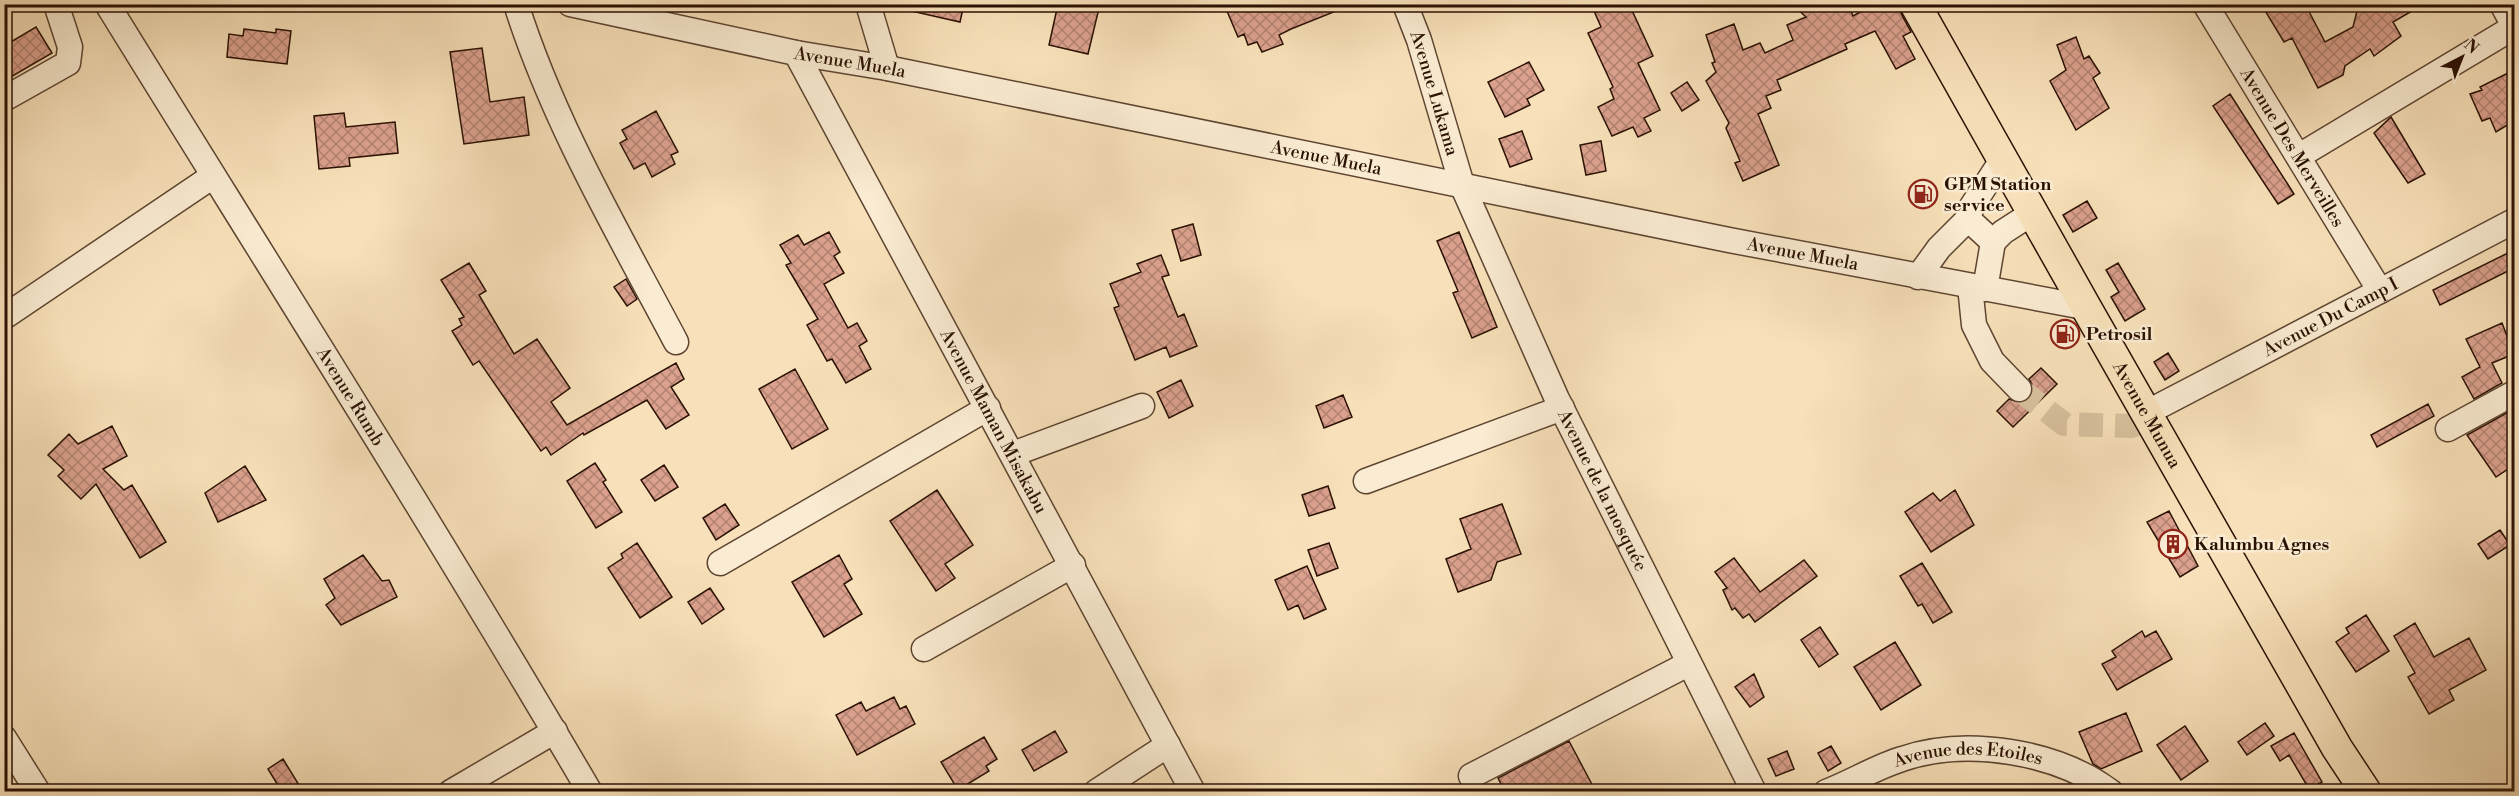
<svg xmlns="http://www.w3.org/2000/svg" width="2519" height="796" viewBox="0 0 2519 796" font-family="'Libre Bodoni',serif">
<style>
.building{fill:url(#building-cross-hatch);stroke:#2a1103;stroke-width:1.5}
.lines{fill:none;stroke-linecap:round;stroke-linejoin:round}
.minor-tunnel{stroke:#d9c29f;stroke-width:24;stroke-dasharray:24 12;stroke-linecap:butt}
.minor-casing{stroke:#5e4531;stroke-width:27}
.major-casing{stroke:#2a1103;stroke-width:33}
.minor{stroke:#faecd2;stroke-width:24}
.major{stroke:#f8e1ba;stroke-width:30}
.labels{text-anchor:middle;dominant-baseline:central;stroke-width:5;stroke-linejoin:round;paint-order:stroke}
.street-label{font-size:18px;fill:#2a1103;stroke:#faecd2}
.poi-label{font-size:18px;font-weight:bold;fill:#2a1103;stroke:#faecd2;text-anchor:start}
</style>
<defs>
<pattern id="building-cross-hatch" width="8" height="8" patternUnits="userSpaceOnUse" patternTransform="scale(1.5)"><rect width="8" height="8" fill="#dba18e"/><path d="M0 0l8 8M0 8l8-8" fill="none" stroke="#b28272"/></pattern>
</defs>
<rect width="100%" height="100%" fill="#f8e1ba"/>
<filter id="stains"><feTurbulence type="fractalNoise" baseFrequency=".00333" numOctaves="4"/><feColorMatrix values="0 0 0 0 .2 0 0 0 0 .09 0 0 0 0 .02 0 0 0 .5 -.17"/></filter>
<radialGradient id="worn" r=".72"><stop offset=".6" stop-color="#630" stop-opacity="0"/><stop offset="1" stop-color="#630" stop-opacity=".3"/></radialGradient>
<path class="building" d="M911 4H964L960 22 911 11Z
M1058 4H1100L1088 54 1049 45Z
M1224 4H1351V5L1291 29 1279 35 1283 44 1262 52 1257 42 1248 45 1244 34 1238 37Z
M1591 4H1629L1653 56 1638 63 1660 110 1644 118 1651 131 1638 137 1633 127 1612 136 1598 107 1614 99 1610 89 1613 87 1588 33 1601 27Z
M1792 4H1848L1853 16 1875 4H1896L1911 32 1903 36 1915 59 1896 69 1875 31 1845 44 1847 49 1777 80 1781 90 1766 96 1771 108 1758 114 1779 165 1743 181 1735 163 1740 161 1726 128 1729 123 1706 81 1716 72 1712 63 1715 62 1706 35 1734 24 1743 50 1760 43 1765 53 1793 40 1787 25 1806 17Z
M2261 4H2305L2325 42 2353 27 2357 11 2368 4H2424L2393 22 2401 36 2374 56 2370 49 2345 66 2343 75 2318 88 2292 38 2284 42Z
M36 27 52 53 4 81V46Z
M244 29 276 33V29L291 31 287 64 227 57 229 34 243 36Z
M2076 37 2084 59 2089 56 2100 73 2093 78 2109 108 2076 130 2050 81 2066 70 2057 45Z
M482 48 490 102 524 97 529 135 464 144 450 52Z
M1529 62 1544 90 1527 99 1530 105 1505 117 1488 82Z
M2514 70V121L2496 132 2490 118 2482 121 2470 94 2482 90 2480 87Z
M1687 82 1699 100 1682 111 1671 93Z
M2230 94 2294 194 2278 204 2213 106Z
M656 111 678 152 671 155 675 164 652 177 645 163 634 169 620 143 627 139 622 130Z
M344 113 346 127 395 122 398 153 349 158 350 166 319 169 314 116Z
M2391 117 2425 174 2408 183 2374 133Z
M1522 131 1532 159 1510 167 1499 139Z
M1601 141 1606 171 1586 175 1580 145Z
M2087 201 2097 218 2073 232 2063 215Z
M1193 224 1201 255 1181 261 1172 230Z
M829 232 840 252 834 256 844 273 824 284 848 328 857 323 867 341 859 346 871 369 846 383 832 359 827 361 807 325 818 319 786 265 791 263 780 245 798 235 804 245Z
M1459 232 1497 327 1472 338 1453 293 1458 291 1437 241Z
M2514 250V268L2440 305 2433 290Z
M1161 255 1169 275 1162 277 1178 317 1184 314 1197 346 1170 357 1166 347 1135 360 1114 308 1119 306 1110 284 1141 272 1137 264Z
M469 263 486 291 479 295 514 354 537 339 570 388 551 402 567 425 676 363 684 379 671 387 689 415 666 429 647 400 584 435 583 433 551 455 546 447 541 451 479 361 473 365 452 331 462 325 459 319 464 317 441 280Z
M2118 263 2145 309 2125 321 2111 297 2119 292 2106 270Z
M626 279 637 299 627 306 614 287Z
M2502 323 2514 354 2492 363 2502 383 2474 399 2462 377 2480 367 2466 339Z
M2168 353 2179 371 2165 380 2154 362Z
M2041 368 2057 384 2013 427 1997 411 2009 399 2022 403 2029 399 2033 386 2029 379Z
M795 369 828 429 792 449 759 389Z
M1181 380 1193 406 1169 418 1157 392Z
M1343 395 1352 417 1324 428 1316 406Z
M2428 404 2434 416 2377 447 2371 435Z
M2512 410 2514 414V465L2496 477 2467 435Z
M112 426 127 456 103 469 124 490 132 485 166 542 140 558 96 484 81 499 58 476 64 470 48 455 69 434 78 444Z
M595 463 606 480 603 482 622 512 596 528 567 481Z
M664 465 678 487 655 501 641 480Z
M245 466 266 500 218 522 205 493Z
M1328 486 1335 508 1309 516 1302 495Z
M937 490 973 545 945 564 955 578 936 591 890 521Z
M1955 490 1974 525 1931 552 1905 512 1933 493 1940 501Z
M725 504 739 525 716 540 703 518Z
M1502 504 1521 554 1497 562 1491 580 1458 592 1446 559 1471 549 1460 519Z
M2169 511 2198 566 2180 577 2147 522Z
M2500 530 2510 545 2488 559 2478 544Z
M637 543 672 597 640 618 608 568 623 558 621 554Z
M1329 543 1338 568 1317 576 1308 550Z
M363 555 382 581 389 580 397 597 341 625 326 605 335 598 324 579Z
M839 555 852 579 844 584 862 614 824 637 792 582Z
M1734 558 1760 592 1804 560 1817 576 1755 622 1749 614 1743 618 1735 608 1732 610 1723 590 1727 588 1715 572Z
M1922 563 1952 612 1933 623 1922 604 1918 606 1900 576Z
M1307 566 1326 609 1304 619 1298 605 1288 610 1275 580Z
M710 588 724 609 702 624 688 602Z
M2366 615 2389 651 2356 672 2336 642 2349 633 2346 628Z
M2415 623 2434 657 2469 638 2486 670 2449 690 2454 700 2429 714 2408 677 2415 673 2394 636Z
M1820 627 1838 654 1819 667 1801 640Z
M2142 631 2145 637 2156 631 2172 659 2117 690 2102 664 2116 657 2112 651Z
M1895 642 1921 685 1881 710 1854 667Z
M1754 674 1764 697 1750 707 1735 687Z
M894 697 900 709 906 706 915 724 857 755 836 715 861 702 866 711Z
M2126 713 2142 751 2101 769 2093 764 2079 732Z
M2265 723 2274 736 2247 755 2238 742Z
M2185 726 2208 761 2181 780 2157 745Z
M1055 731 1067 752 1034 771 1022 750Z
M2294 733 2322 782 2309 789 2289 755 2280 761 2271 746Z
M984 737 997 759 986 766 989 771 958 790 941 762Z
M1569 741 1596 792H1505L1498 778Z
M1831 746 1841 763 1828 771 1818 753Z
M1787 751 1794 769 1776 776 1768 759Z
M283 759 299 785 289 792H282L268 769Z"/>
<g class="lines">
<path class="minor-tunnel" d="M2019 389 2064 424 2131 426 2151 420"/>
<g class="minor-casing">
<g id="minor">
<path id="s1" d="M107 4C269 266 434 526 590 792"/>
<path d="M516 4C554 124 618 232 676 342"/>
<path id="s2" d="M570 4 796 53 887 68 1729 240 2084 307"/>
<path d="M868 4 887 68"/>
<path id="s3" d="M1405 4 1419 40 1462 185 1557 399 1754 792"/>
<path id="s4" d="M2205 4 2380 291"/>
<path d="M2502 4 2514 26"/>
<path id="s5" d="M796 53 1193 792"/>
<path d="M4 99 68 63 70 47 56 4"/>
<path d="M2299 156 2514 27"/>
<path d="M2002 160 1972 206 1968 219 1993 242 2003 232 2031 214"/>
<path d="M1918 277 1939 248 1968 219"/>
<path d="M1970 286 1974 325 1992 361 2019 389"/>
<path d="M1985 289 1993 242"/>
<path d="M4 317 213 176"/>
<path id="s6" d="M2146 413 2514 221"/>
<path d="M2448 429 2514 393"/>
<path d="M1013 454 1142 406"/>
<path d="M1366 481 1562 408"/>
<path d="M720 563 988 408"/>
<path d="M924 649 1073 565"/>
<path d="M4 738 38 792"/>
<path d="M1471 776 1688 664"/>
<path d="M451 792 555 731"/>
<path d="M1096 792 1168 745"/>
<path id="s7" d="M1826 792C1852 782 1876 767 1902 759 1966 737 2056 751 2111 792"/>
</g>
</g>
<g class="major-casing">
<g id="major">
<path id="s8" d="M1915 4C2054 253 2196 500 2337 748L2366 792"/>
</g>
</g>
<use href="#minor" class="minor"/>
<use href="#major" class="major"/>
</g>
<defs>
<g id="fuel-ring" transform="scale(1.5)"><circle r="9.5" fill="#faecd2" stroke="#8f2418" stroke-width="1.5"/><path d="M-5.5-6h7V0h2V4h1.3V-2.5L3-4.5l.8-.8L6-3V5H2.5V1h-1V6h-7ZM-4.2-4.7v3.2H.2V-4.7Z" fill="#8f2418"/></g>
<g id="building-ring" transform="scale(1.5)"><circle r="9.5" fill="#faecd2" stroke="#8f2418" stroke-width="1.5"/><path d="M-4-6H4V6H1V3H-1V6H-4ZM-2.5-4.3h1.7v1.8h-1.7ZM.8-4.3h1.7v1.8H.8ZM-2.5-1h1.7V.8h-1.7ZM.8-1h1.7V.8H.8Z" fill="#8f2418"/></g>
</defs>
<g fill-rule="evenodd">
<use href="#fuel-ring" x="1923" y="194"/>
<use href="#fuel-ring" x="2065" y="334"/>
<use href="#building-ring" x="2173" y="544"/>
</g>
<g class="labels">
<g class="street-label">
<text stroke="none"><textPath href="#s2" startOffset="286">Avenue Muela</textPath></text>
<text stroke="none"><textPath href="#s3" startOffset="94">Avenue Lukama</textPath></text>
<text stroke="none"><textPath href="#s4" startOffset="168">Avenue Des Merveilles</textPath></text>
<text stroke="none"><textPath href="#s2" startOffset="772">Avenue Muela</textPath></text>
<text stroke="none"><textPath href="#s2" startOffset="1258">Avenue Muela</textPath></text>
<text stroke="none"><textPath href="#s6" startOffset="208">Avenue Du Camp I</textPath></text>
<text stroke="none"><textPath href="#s1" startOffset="462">Avenue Rumb</textPath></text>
<text stroke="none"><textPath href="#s8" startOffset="472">Avenue Munua</textPath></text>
<text stroke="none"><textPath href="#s5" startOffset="418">Avenue Maman Misakabu</textPath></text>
<text stroke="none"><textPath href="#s3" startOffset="526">Avenue de la mosquée</textPath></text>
<text stroke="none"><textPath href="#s7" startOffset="150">Avenue des Etoiles</textPath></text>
</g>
<g class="poi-label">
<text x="1944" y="184">GPM Station<tspan x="1944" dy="21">service</tspan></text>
<text x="2086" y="334">Petrosil</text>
<text x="2194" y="544">Kalumbu Agnes</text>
</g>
</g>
<rect width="2519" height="796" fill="none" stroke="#f8e1ba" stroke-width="24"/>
<rect x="6" y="6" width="2507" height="784" fill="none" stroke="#2a1103" stroke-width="3"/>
<rect x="12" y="12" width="2495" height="772" fill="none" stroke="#2a1103" stroke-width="1.5"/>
<g transform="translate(2462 57) rotate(42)" stroke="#faecd2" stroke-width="4.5" paint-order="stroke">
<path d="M0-4.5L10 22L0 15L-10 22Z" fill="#2a1103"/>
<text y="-9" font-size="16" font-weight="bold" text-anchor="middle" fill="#2a1103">N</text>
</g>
<rect width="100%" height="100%" filter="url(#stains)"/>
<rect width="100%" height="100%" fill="url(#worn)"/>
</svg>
